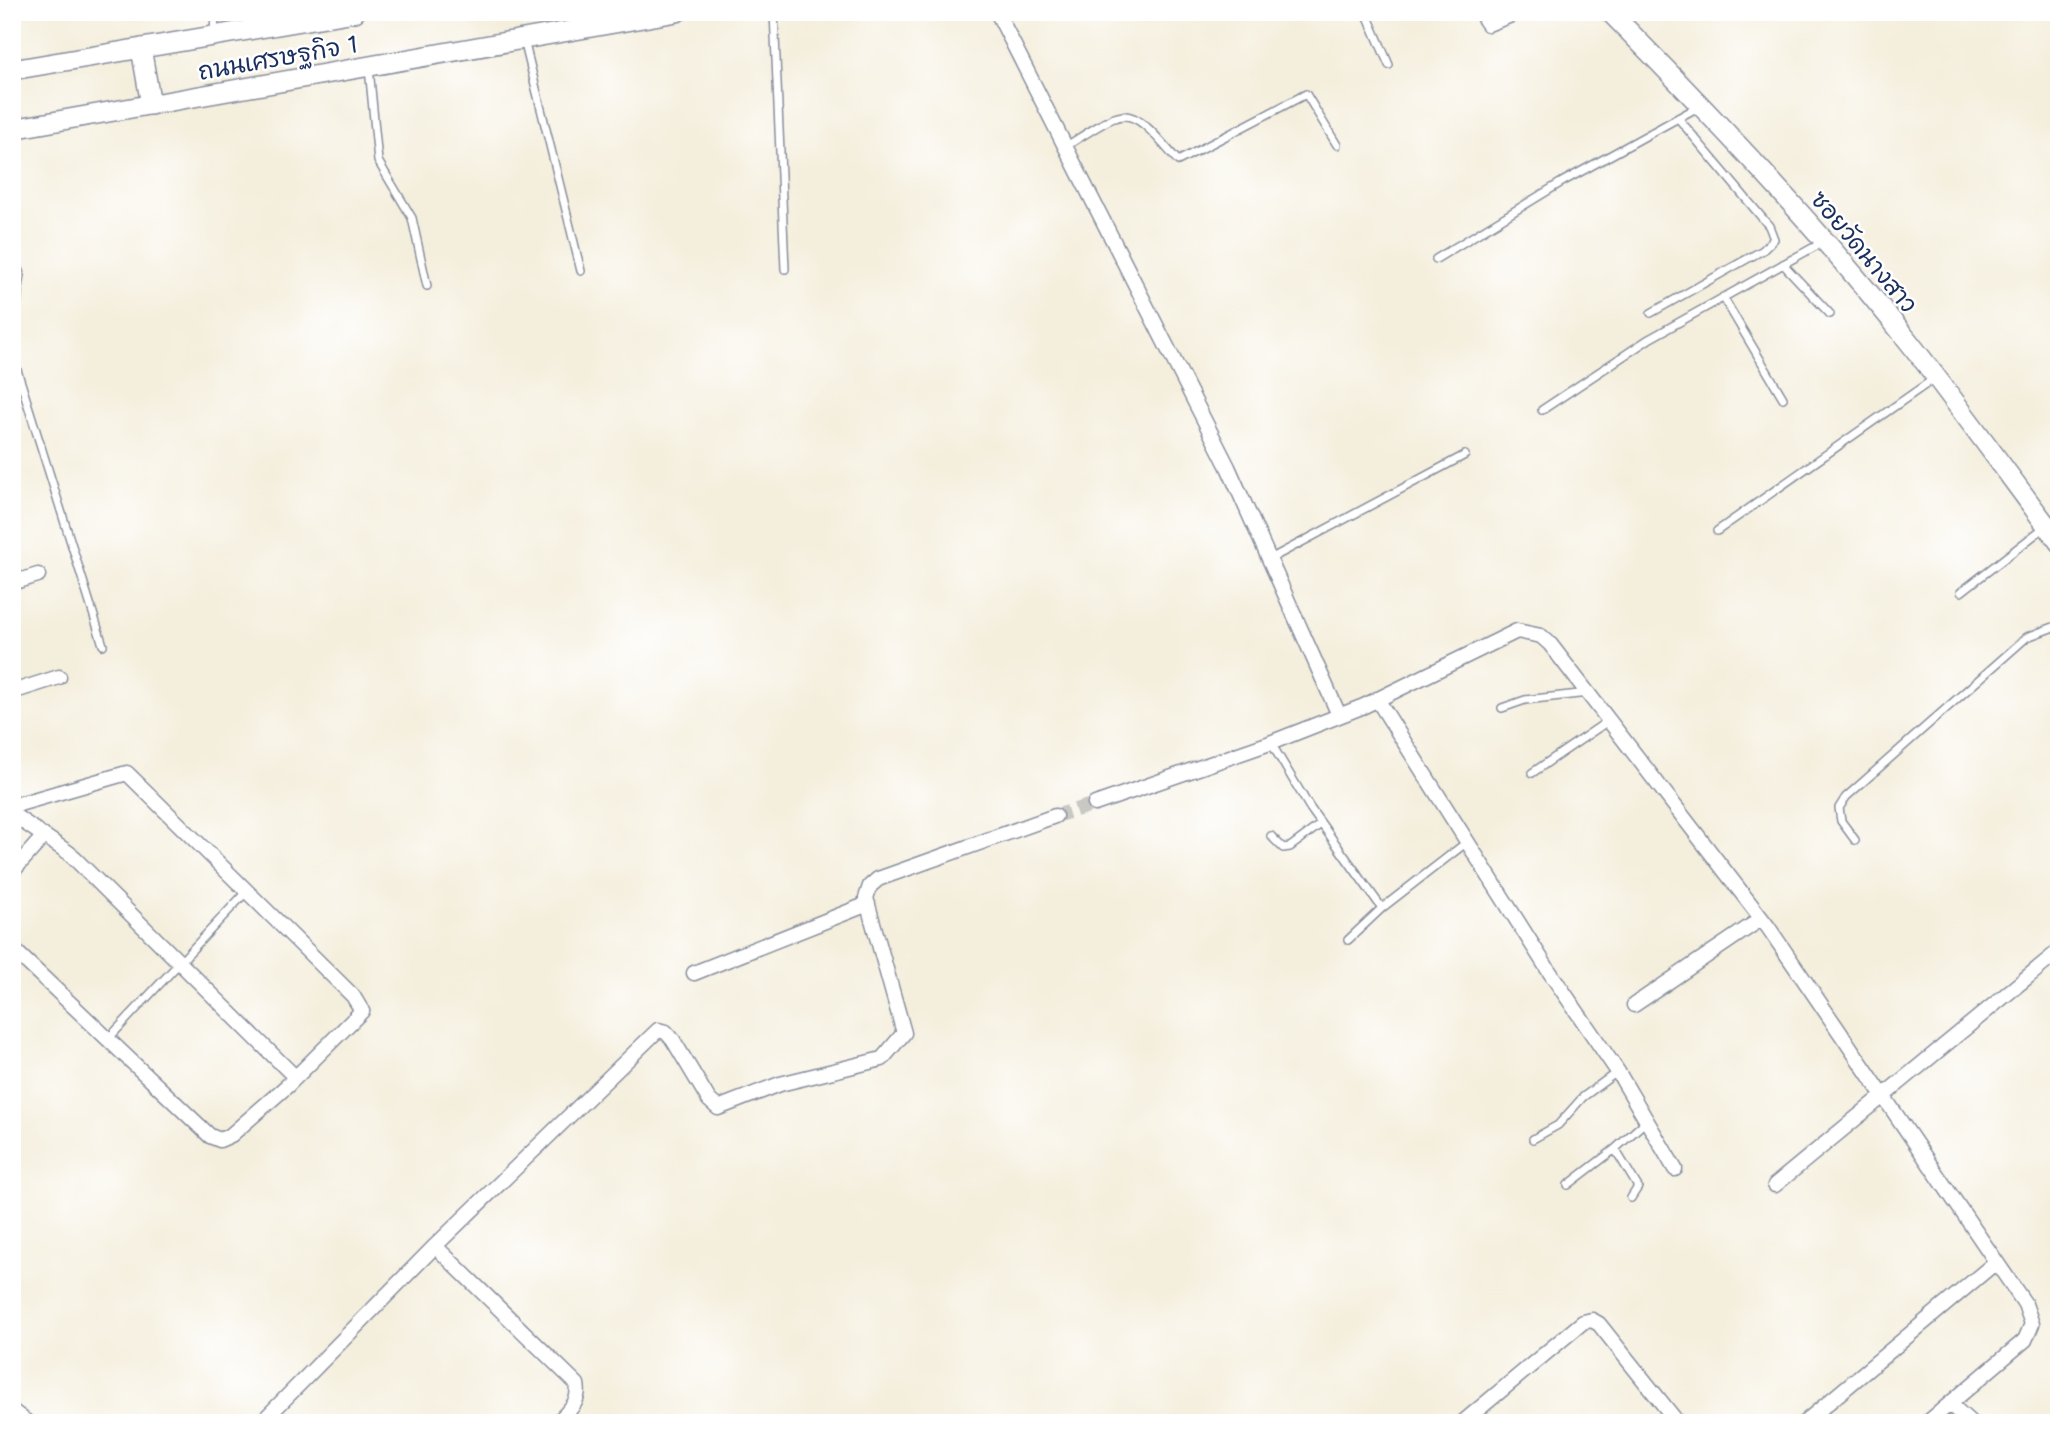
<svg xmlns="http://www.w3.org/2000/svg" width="2071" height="1435" viewBox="0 0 2071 1435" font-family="'Shantell Sans','Playpen Sans Thai',sans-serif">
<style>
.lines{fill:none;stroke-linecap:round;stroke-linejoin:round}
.street-tunnel{stroke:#c9c8c3;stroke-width:14;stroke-dasharray:14 7;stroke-linecap:butt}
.lane-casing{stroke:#888e9d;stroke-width:10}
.street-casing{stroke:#888e9d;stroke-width:17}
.secondary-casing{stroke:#888e9d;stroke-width:22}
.lane{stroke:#fff;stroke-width:7}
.street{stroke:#fff;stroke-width:14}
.secondary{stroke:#fff;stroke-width:19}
.labels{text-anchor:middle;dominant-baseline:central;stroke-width:5;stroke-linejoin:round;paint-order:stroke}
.street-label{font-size:24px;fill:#1b2f5e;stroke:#fff}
</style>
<rect width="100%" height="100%" fill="#fff"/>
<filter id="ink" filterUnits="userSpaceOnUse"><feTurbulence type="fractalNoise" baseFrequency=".0143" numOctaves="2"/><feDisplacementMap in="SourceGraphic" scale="14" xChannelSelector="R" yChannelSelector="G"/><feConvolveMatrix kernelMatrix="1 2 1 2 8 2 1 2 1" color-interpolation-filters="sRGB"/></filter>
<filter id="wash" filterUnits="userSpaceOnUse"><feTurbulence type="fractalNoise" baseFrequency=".00686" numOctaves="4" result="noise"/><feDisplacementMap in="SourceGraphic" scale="28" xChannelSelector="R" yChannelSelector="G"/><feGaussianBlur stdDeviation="1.57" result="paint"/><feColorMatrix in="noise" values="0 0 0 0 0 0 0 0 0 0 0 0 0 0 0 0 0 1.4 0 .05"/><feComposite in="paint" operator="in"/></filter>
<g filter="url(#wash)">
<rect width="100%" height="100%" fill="#f4eedc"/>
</g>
<g filter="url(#ink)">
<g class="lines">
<path class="street-tunnel" d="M1055 816 1095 804"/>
<g class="lane-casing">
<path id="lane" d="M774 12 785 269
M1366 12 1389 65
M214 35 215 12
M524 40 581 271
M369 68 378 161 412 218 427 286
M1065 147C1130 106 1126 101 1178 161L1306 94 1337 145
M12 240 20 275 12 350
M1436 259 1562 182 1698 107
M1783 264 1830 314
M1723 297 1783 398
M1651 313 1763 250 1774 239 1769 226 1678 118
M12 354 103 645
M1542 410 1649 339 1823 242
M1717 531 1935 378
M1270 559 1465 455
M1961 592 2046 526
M1502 708 1525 700 1588 693
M1271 743 1310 808 1382 908 1348 940
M1532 773 1608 721
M1271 836 1283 848 1290 847 1321 824
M1855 840 1841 821 1839 808 1846 797 2027 637 2059 625
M1382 908 1467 842
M109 1038 247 891
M1533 1139 1558 1125 1583 1097 1617 1072
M1568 1185 1615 1149
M1631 1198 1638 1187 1615 1149 1645 1122"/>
</g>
<g class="street-casing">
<path id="street" d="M997 12 1228 467 1339 715
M1480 12 1488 24 1519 12
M12 583 38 575
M12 692 59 677
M1377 699 1547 968 1618 1072 1675 1169
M1095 804 1270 743 1364 706 1517 631 1541 636 1550 644 1768 927 2025 1304 2032 1324 2025 1340 1927 1423
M12 806 127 773 353 996 362 1011 287 1086 231 1135 220 1140 210 1136 12 948
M12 814 69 853 295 1077
M12 872 44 836
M694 973 868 904
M1634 1005 1761 919
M1775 1185 2059 951
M435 1246 577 1384C581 1402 568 1411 557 1423
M1950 1404 1971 1423
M261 1423 435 1246 658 1030 666 1032 673 1040 709 1100 718 1108 780 1084 882 1059 904 1033 866 898 870 886 878 879 1055 816
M1462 1423 1583 1322 1592 1320 1599 1324 1678 1423
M1804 1423 1996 1262"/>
</g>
<g class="secondary-casing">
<path id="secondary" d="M1610 12C1714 118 1817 226 1909 342 1961 408 2009 476 2059 542
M141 48 151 105
M12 70 355 12
M12 129 677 12
M12 1414 24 1423"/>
</g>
<use href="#lane" class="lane"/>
<use href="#street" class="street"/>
<use href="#secondary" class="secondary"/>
</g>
</g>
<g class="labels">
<g class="street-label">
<text transform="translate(278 58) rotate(-10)">ถนนเศรษฐกิจ 1</text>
<text transform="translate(1864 252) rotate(50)">ซอยวัดนางสาว</text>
</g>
</g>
<rect width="2071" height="1435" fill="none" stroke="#fff" stroke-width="42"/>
</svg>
